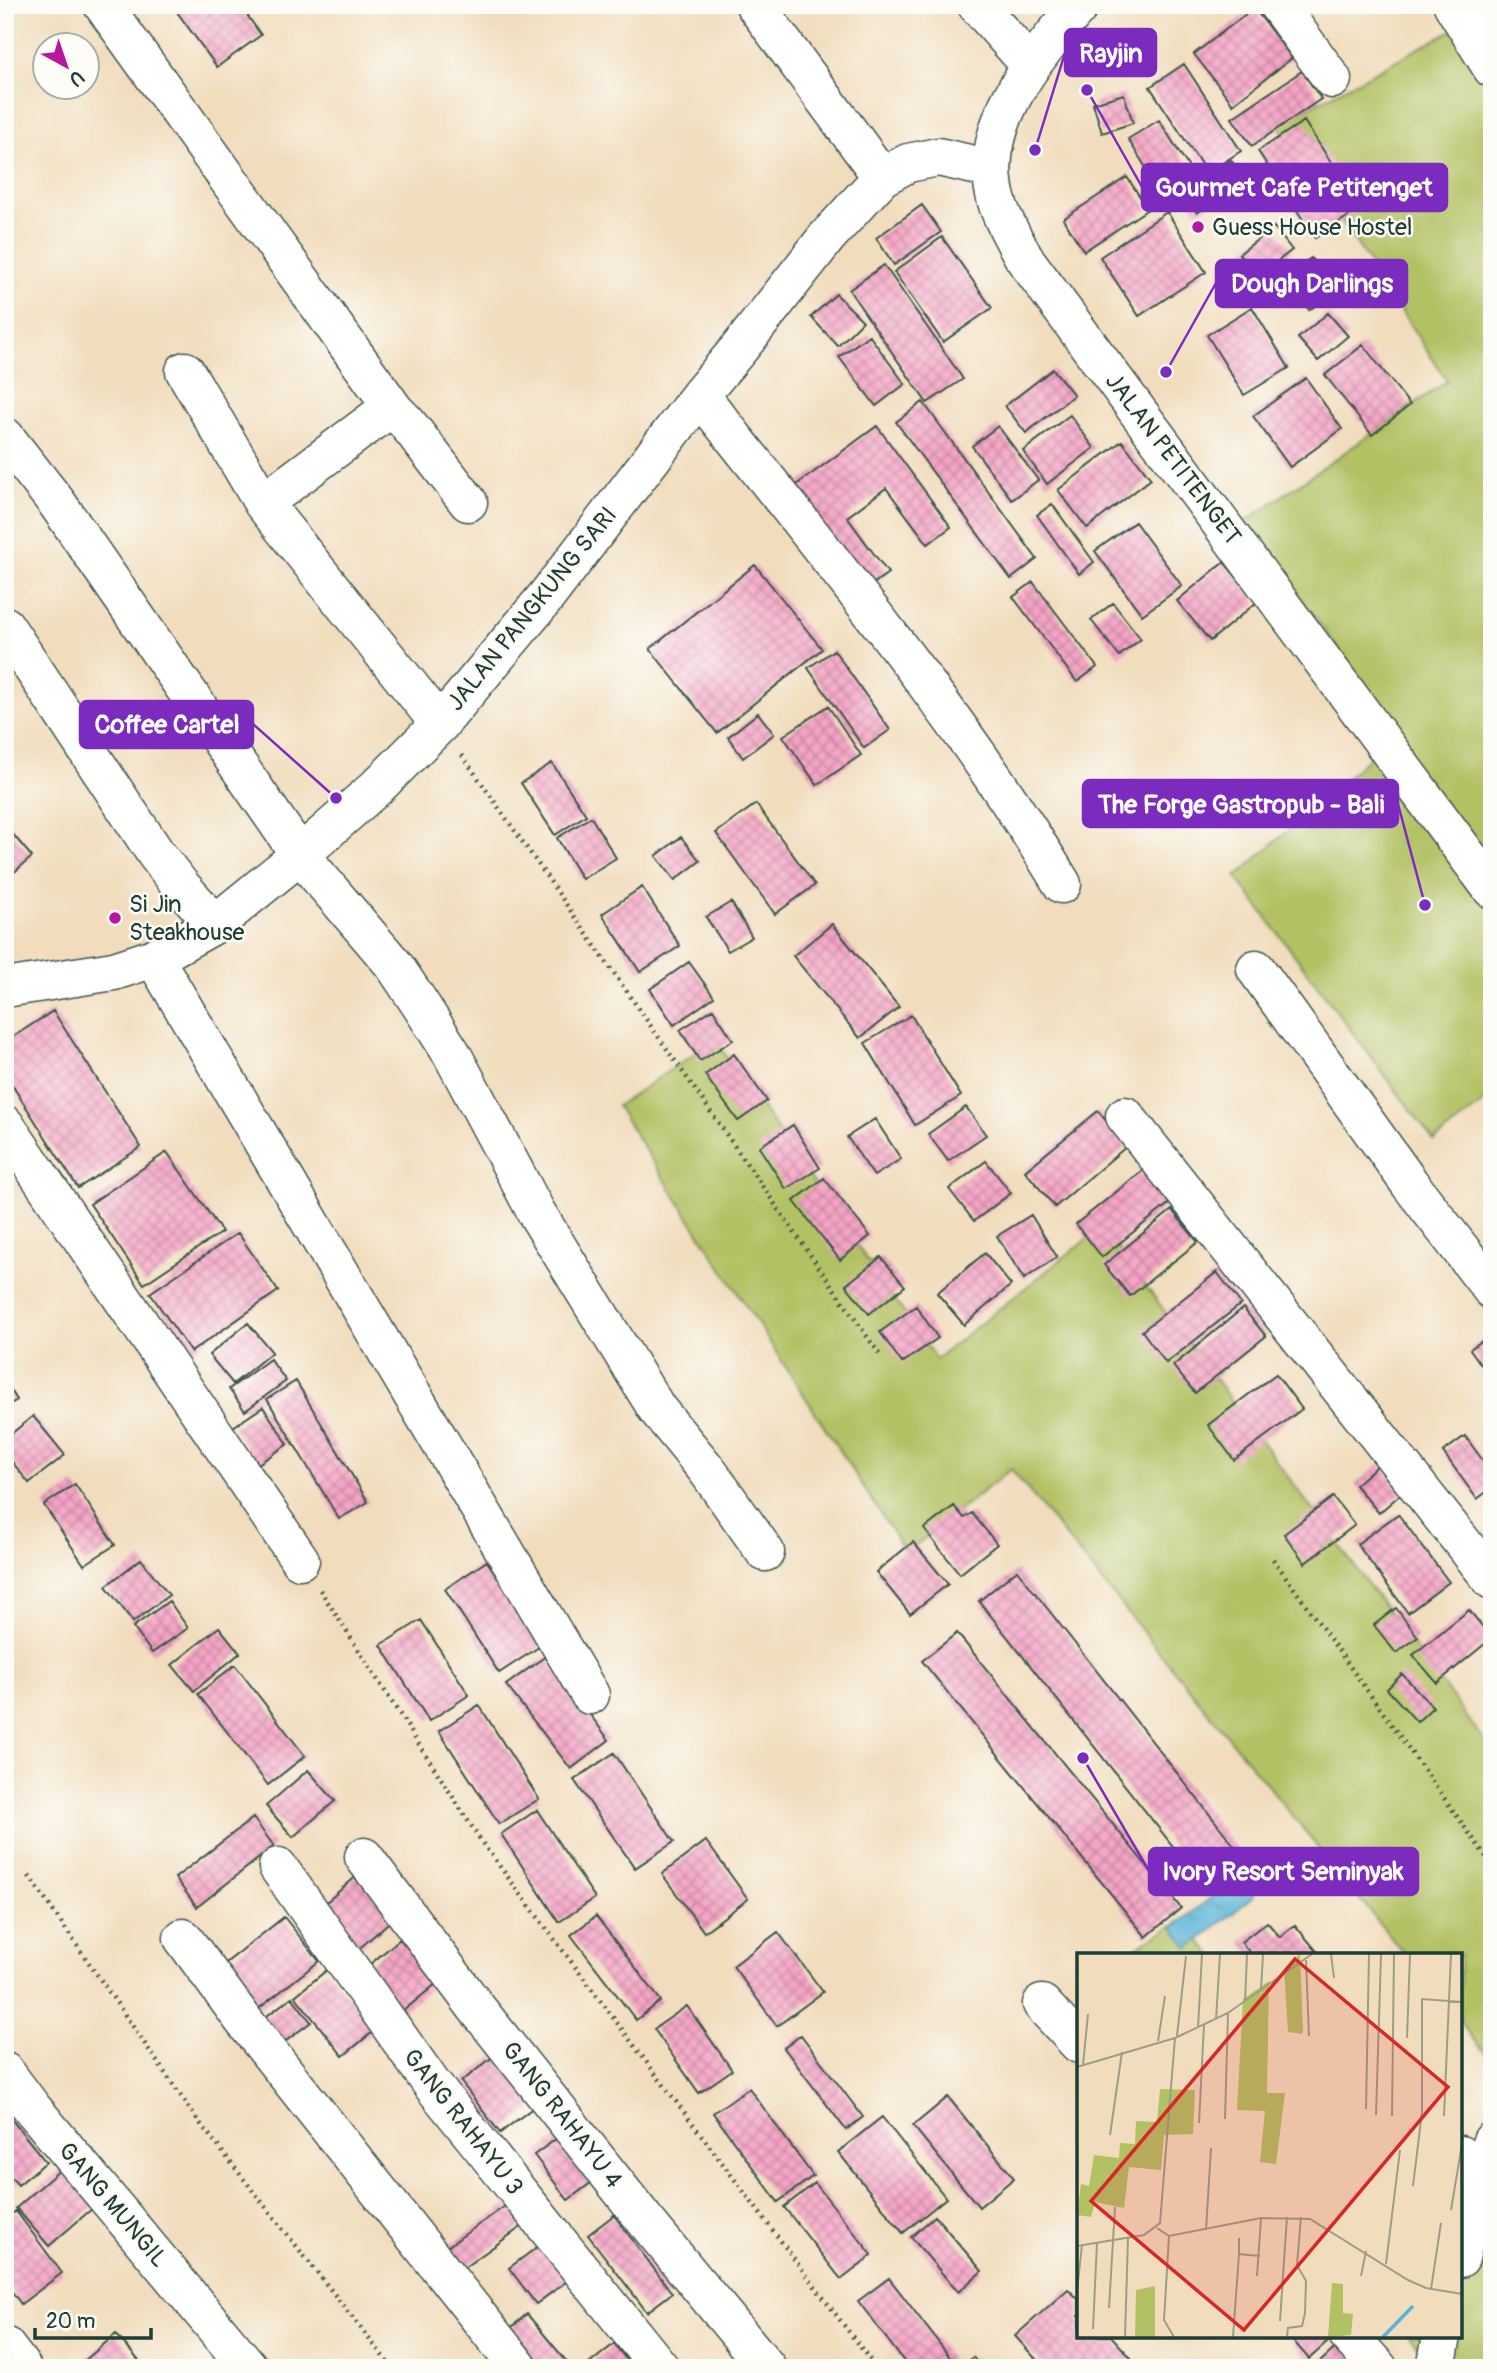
<svg xmlns="http://www.w3.org/2000/svg" width="1497" height="2373" viewBox="0 0 1497 2373" font-family="Pangolin,sans-serif">
<style>
.grass{fill:#b2c164;stroke:#687f4c;stroke-width:2}
.water{fill:url(#water-ripples);stroke:#3c7885;stroke-width:2}
.building{fill:url(#building-cross-hatch)}
.lines{fill:none;stroke-linecap:round;stroke-linejoin:round}
.minor-casing{stroke:#3e5549;stroke-width:41}
.major-casing{stroke:#3e5549;stroke-width:41}
.path{stroke:#3e5549;stroke-width:4.5;stroke-dasharray:2 5;stroke-linecap:butt}
.minor{stroke:#fff;stroke-width:38}
.major{stroke:#fff;stroke-width:38}
.poi-dot{fill:#b5179e;stroke:#fdfcf7;stroke-width:2.5}
.labels{text-anchor:middle;dominant-baseline:central;stroke-width:5;stroke-linejoin:round;paint-order:stroke}
.poi-label{font-size:24px;fill:#1f3d34;stroke:#fdfcf7;text-anchor:start}
.street-label{font-size:24px;fill:#1f3d34;stroke:#fdfcf7}
.inset-river{fill:none;stroke:#58b3d6;stroke-width:3.5}
.inset-road{fill:none;stroke:#9d9d86;stroke-width:2}
.view{fill:#d62828;fill-opacity:0.15;stroke:#d62828;stroke-width:3.5}
.inset-edge{fill:none;stroke:#1f3d34;stroke-width:3.5}
.leader{fill:none;stroke:#7b2cbf;stroke-width:2.5}
.callout-dot{fill:#7b2cbf;stroke:#fdfcf7;stroke-width:2.5}
.callout{fill:#7b2cbf;stroke:#7b2cbf;stroke-width:2.5}
.callout-label{font-size:26px;text-anchor:middle;font-weight:bold;fill:#fff}
</style>
<defs>
<pattern id="water-ripples" width="26" height="14" patternUnits="userSpaceOnUse" patternTransform="scale(1.75)"><rect width="26" height="14" fill="#58b3d6"/><path d="M2 4q2-2 4 0t4 0M15 11q2-2 4 0t4 0" fill="none" stroke="#4893ae"/></pattern>
<pattern id="building-cross-hatch" width="8" height="8" patternUnits="userSpaceOnUse" patternTransform="scale(1.75)"><rect width="8" height="8" fill="#f5a4c5"/><path d="M0 0l8 8M0 8l8-8" fill="none" stroke="#c687a1"/></pattern>
</defs>
<rect width="100%" height="100%" fill="#fdfcf7"/>
<filter id="ink" filterUnits="userSpaceOnUse"><feTurbulence type="fractalNoise" baseFrequency=".0143" numOctaves="2"/><feDisplacementMap in="SourceGraphic" scale="14" xChannelSelector="R" yChannelSelector="G"/><feConvolveMatrix kernelMatrix="1 2 1 2 8 2 1 2 1" color-interpolation-filters="sRGB"/></filter>
<filter id="wash" filterUnits="userSpaceOnUse"><feTurbulence type="fractalNoise" baseFrequency=".00686" numOctaves="4" result="noise"/><feDisplacementMap in="SourceGraphic" scale="28" xChannelSelector="R" yChannelSelector="G"/><feGaussianBlur stdDeviation="1.57" result="paint"/><feColorMatrix in="noise" values="0 0 0 0 0 0 0 0 0 0 0 0 0 0 0 0 0 1.4 0 .05"/><feComposite in="paint" operator="in"/></filter>
<g filter="url(#wash)">
<rect width="100%" height="100%" fill="#f1ddbd"/>
<path class="grass" d="M1470 5H1492V1096L1434 1141 1236 877 1399 731 1245 522 1447 381 1278 124 1475 18Z
M715 1040 936 1359 1102 1227 1492 1751V2061L1460 2023V1955H1405L1011 1469 906 1553 617 1106Z
M1181 1921 1213 1955H1124Z
M1460 2218 1492 2251V2368H1437L1408 2336H1460Z"/>
<path class="water" d="M1238 1876 1254 1896 1189 1948 1173 1928Z"/>
<g id="blocks">
<path class="building" d="M172 5H240L261 35 217 67Z
M1254 8 1292 58 1233 104 1194 54Z
M1184 64 1241 151 1207 173 1150 87Z
M1302 71 1321 99 1252 146 1232 118Z
M1124 94 1133 123 1102 133 1093 103Z
M1159 120 1191 171 1160 190 1128 139Z
M1304 121 1361 208 1315 238 1258 151Z
M1231 160 1246 181 1197 213 1183 192Z
M1127 177 1148 209 1084 251 1063 219Z
M922 205 941 232 894 265 876 238Z
M1167 212 1206 272 1139 316 1100 257Z
M1274 227 1292 250 1257 277 1239 254Z
M942 237 992 308 943 342 894 272Z
M1311 258 1335 292 1309 310 1285 276Z
M884 265 963 379 927 403 849 290Z
M836 294 863 321 838 346 811 317Z
M1252 307 1289 368 1244 395 1207 335Z
M1328 313 1348 336 1318 361 1298 338Z
M869 335 905 384 876 406 839 357Z
M1363 345 1410 405 1372 435 1325 375Z
M1053 369 1074 395 1026 433 1005 406Z
M1306 378 1342 429 1290 467 1253 416Z
M923 402 1037 559 1011 579 896 422Z
M1070 415 1094 448 1047 484 1023 451Z
M877 426 951 527 928 544 886 488 847 517 888 573 866 589 791 489Z
M998 426 1038 480 1012 500 972 446Z
M1122 441 1151 479 1087 528 1058 490Z
M1052 504 1094 562 1079 574 1037 515Z
M1135 522 1182 586 1142 615 1095 551Z
M1224 562 1257 602 1210 641 1177 601Z
M755 565 822 649 717 733 650 649Z
M1033 582 1097 667 1077 682 1013 597Z
M1113 603 1141 639 1119 656 1091 620Z
M834 650 890 730 864 748 808 668Z
M828 706 861 755 817 785 783 736Z
M758 713 774 734 743 758 728 737Z
M552 763 586 815 555 835 521 783Z
M756 804 815 885 775 914 716 833Z
M591 817 616 858 582 879 557 838Z
M5 825 32 857 5 880Z
M681 837 700 861 675 880 656 856Z
M642 887 680 946 640 972 602 914Z
M731 902 752 937 728 951 706 917Z
M832 924 899 1007 860 1038 793 956Z
M689 962 714 997 674 1025 650 989Z
M713 1009 733 1040 700 1061 680 1030Z
M53 1011 141 1147 78 1188 5 1074V1042Z
M911 1015 961 1096 915 1125 865 1043Z
M734 1054 767 1101 738 1121 705 1075Z
M966 1107 986 1135 948 1161 928 1134Z
M1098 1111 1127 1146 1055 1207 1025 1171Z
M875 1119 901 1159 874 1176 847 1137Z
M793 1125 820 1168 786 1189 759 1147Z
M167 1152 222 1232 144 1284 90 1204Z
M986 1161 1011 1193 974 1221 949 1189Z
M1145 1169 1171 1202 1102 1257 1076 1224Z
M824 1178 870 1236 840 1260 794 1201Z
M1172 1210 1198 1242 1130 1296 1104 1265Z
M1031 1215 1057 1257 1024 1279 997 1236Z
M238 1233 278 1291 191 1352 150 1293Z
M985 1253 1011 1285 964 1325 937 1293Z
M881 1257 905 1286 869 1314 846 1285Z
M1217 1272 1241 1304 1166 1363 1142 1331Z
M916 1306 938 1338 902 1363 880 1332Z
M1243 1308 1266 1336 1195 1393 1173 1366Z
M248 1323 272 1352 233 1384 209 1355Z
M1492 1334V1374L1489 1376 1470 1349Z
M270 1359 286 1381 245 1411 229 1389Z
M1276 1374 1302 1409 1234 1460 1208 1425Z
M5 1381 17 1400 5 1407Z
M296 1381 368 1502 339 1519 267 1399Z
M263 1407 288 1444 258 1464 233 1427Z
M33 1416 65 1455 29 1483 5 1453V1439Z
M1465 1436 1492 1473V1488L1477 1499 1443 1452Z
M1379 1464 1403 1492 1379 1513 1355 1485Z
M75 1484 115 1545 84 1565 44 1505Z
M1333 1497 1355 1525 1305 1563 1284 1534Z
M954 1506 964 1518 972 1513 997 1544 960 1574 924 1529Z
M1398 1514 1449 1582 1408 1613 1357 1544Z
M913 1542 948 1584 910 1614 876 1572Z
M141 1559 169 1595 133 1622 106 1586Z
M487 1561 542 1645 499 1673 445 1589Z
M1017 1570 1244 1858 1206 1888 979 1601Z
M169 1601 188 1628 152 1653 133 1627Z
M1396 1608 1418 1637 1396 1653 1374 1625Z
M1469 1610 1492 1638 1437 1683 1413 1655Z
M421 1620 469 1695 429 1721 381 1645Z
M219 1627 240 1653 194 1691 172 1665Z
M957 1633 1181 1908 1146 1937 922 1661Z
M546 1656 609 1740 571 1769 506 1685Z
M235 1665 305 1756 268 1785 198 1694Z
M1402 1674 1433 1707 1417 1722 1387 1689Z
M479 1705 539 1799 499 1824 439 1731Z
M614 1753 674 1842 635 1868 574 1780Z
M308 1770 335 1801 293 1837 266 1806Z
M537 1810 595 1898 559 1922 501 1834Z
M253 1818 274 1846 197 1907 175 1878Z
M706 1841 748 1899 704 1932 662 1874Z
M359 1874 395 1917 353 1954 316 1911Z
M596 1916 661 2001 636 2020 571 1935Z
M284 1917 319 1961 257 2010 222 1966Z
M1267 1922 1280 1937 1295 1925 1320 1955H1252L1241 1942Z
M778 1932 823 1992 777 2026 733 1966Z
M400 1939 437 1983 397 2016 361 1972Z
M327 1970 375 2030 343 2056 295 1996Z
M292 1997 311 2022 274 2050 255 2025Z
M687 2006 732 2070 699 2093 654 2029Z
M801 2035 863 2117 846 2130 784 2048Z
M499 2052 539 2103 500 2133 461 2082Z
M749 2088 813 2176 778 2202 713 2113Z
M948 2097 1014 2178 979 2207 913 2126Z
M5 2111 46 2162 18 2185 5 2170Z
M882 2117 946 2198 903 2233 838 2152Z
M567 2131 600 2176 568 2200 534 2155Z
M68 2163 101 2201 49 2246 16 2208Z
M815 2183 872 2255 841 2279 784 2207Z
M508 2204 524 2225 462 2269 447 2247Z
M16 2211 62 2273 21 2304 5 2282V2219Z
M614 2215 672 2293 647 2312 588 2235Z
M935 2216 982 2271 958 2292 911 2237Z
M540 2245 567 2281 536 2304 509 2268Z
M889 2278 955 2364 951 2368H909L858 2301Z
M1068 2289 1079 2300V2336H1111L1131 2358 1120 2368H1044L1015 2336Z
M527 2314 572 2368H524L499 2338Z
M116 2334 145 2368H76Z
M1289 2336H1327L1330 2340 1309 2359Z
M1342 2342 1359 2360 1349 2368H1325L1320 2362Z
M614 2344 633 2368H584Z
M973 2357 981 2368H959Z"/>
</g>
</g>
<g filter="url(#ink)">
<use href="#blocks" fill-opacity="0" stroke="#3e5549" stroke-width="2"/>
<g class="lines">
<g class="minor-casing">
<path id="minor" d="M103 5 395 411
M755 5 882 177
M977 5 1031 66
M1278 5 1332 79
M1453 5 1492 68
M185 371 263 503 440 724
M700 395C825 554 957 710 1062 884
M5 437 57 503 300 855 394 965 420 1004 452 1054 536 1212 657 1409 707 1470 765 1552
M263 503 382 414 395 411 407 423 468 502
M5 626 156 854 181 886 215 924
M154 958 590 1695
M1256 969 1410 1184 1492 1290
M5 988 114 971 154 958 215 924 300 855 377 787 440 724 546 597 700 395 742 345 827 237 882 177 908 163 938 157 992 169
M1125 1116 1492 1580
M5 1125 300 1560
M364 1857 475 2006 644 2219 767 2368
M278 1867 433 2086 660 2368
M183 1938 244 2021 519 2368
M1042 2004 1079 2044
M5 2072 32 2108 249 2368
M1460 2155 1480 2177
M1349 2336 1378 2368
M5 2346 22 2368"/>
</g>
<g class="major-casing">
<path id="major" d="M1080 5C1034 58 973 130 998 205 1004 223 1015 241 1024 258L1492 889
M1460 2258 1480 2177 1492 2141
M1436 2368 1442 2336"/>
</g>
<path class="path" d="M462 755 880 1355
M1273 1559 1492 1865
M320 1590 483 1844 876 2368
M29 1876 196 2118 392 2368"/>
<use href="#minor" class="minor"/>
<use href="#major" class="major"/>
</g>
</g>
<g class="poi-dot">
<circle cx="1198" cy="227" r="7"/>
<circle cx="115" cy="918" r="7"/>
</g>
<g class="labels">
<g class="poi-label">
<text x="1212" y="227">Guess House Hostel</text>
<text x="129" y="904">Si Jin<tspan x="129" dy="28">Steakhouse</tspan></text>
</g>
<g class="street-label">
<text transform="translate(1173 459) rotate(53)">JALAN PETITENGET</text>
<text transform="translate(532 609) rotate(-51)">JALAN PANGKUNG SARI</text>
<text transform="translate(562 2115) rotate(52)">GANG RAHAYU 4</text>
<text transform="translate(463 2122) rotate(52)">GANG RAHAYU 3</text>
<text transform="translate(113 2205) rotate(50)">GANG MUNGIL</text>
</g>
</g>
<g transform="translate(1077 1953)">
<rect width="385" height="385" fill="#f1ddbd"/>
<path d="M223 1 226 78 225 81 211 79 207 16ZM192 28 190 140H208L199 211 183 209 188 158 160 157 166 46ZM83 136 118 137 116 181 87 182 84 217 52 214 47 255 18 249 14 264 0 262 4 231 12 233 17 202 42 205 43 190 58 191 59 168 80 169ZM255 330 266 331V360L276 361 274 382 251 384ZM78 333V384H58L59 337Z" fill="#b2c164"/>
<path class="inset-river" d="M306 384 336 353"/>
<path class="inset-road" d="M254 1 257 25M229 7 232 83M184 37 186 1M168 49 170 1M139 67 143 1M121 75 125 1M100 83 109 3M330 85 333 1M81 88 88 43M6 112 11 61M0 114 98 85M289 156 292 1M299 162 304 1M315 163 317 1M367 163 374 1M148 166 151 60M122 170 127 72M33 182 45 99M336 233 345 159V46L385 49M374 257 385 191M80 275 92 283 184 265 233 266 331 327 349 335 385 341M129 277 134 195M92 283 87 367 97 384M162 285V301L183 303M0 293 67 282 83 270 98 85 151 60 235 1M309 311 323 197M180 323 184 265M284 323 289 298M354 336 364 270M0 338 5 292M32 355 38 254M203 368 210 264M16 376 20 289M48 384 51 285M156 384 162 301M210 384 211 375 225 373 228 360 229 328 220 312 224 264"/>
<path class="view" d="M218 6 371 134 167 377 14 248Z"/>
<rect width="385" height="385" class="inset-edge"/>
</g>
<path class="leader" d="M1035 150L1065 53M1087 90L1142 187M1166 372L1216 283M336 798L253 724M1425 905L1398 804M1083 1758L1149 1871"/>
<g class="callout-dot">
<circle cx="1035" cy="150" r="7"/>
<circle cx="1087" cy="90" r="7"/>
<circle cx="1166" cy="372" r="7"/>
<circle cx="336" cy="798" r="7"/>
<circle cx="1425" cy="905" r="7"/>
<circle cx="1083" cy="1758" r="7"/>
</g>
<g class="callout">
<rect x="1065" y="29" width="91" height="47" rx="7"/>
<rect x="1142" y="164" width="305" height="47" rx="7"/>
<rect x="1216" y="260" width="191" height="47" rx="7"/>
<rect x="80" y="701" width="173" height="47" rx="7"/>
<rect x="1083" y="780" width="315" height="47" rx="7"/>
<rect x="1149" y="1848" width="269" height="47" rx="7"/>
</g>
<g class="callout-label">
<text x="1111" y="62">Rayjin</text>
<text x="1294" y="196">Gourmet Cafe Petitenget</text>
<text x="1312" y="292">Dough Darlings</text>
<text x="167" y="733">Coffee Cartel</text>
<text x="1241" y="813">The Forge Gastropub - Bali</text>
<text x="1283" y="1880">Ivory Resort Seminyak</text>
</g>
<rect width="1497" height="2373" fill="none" stroke="#fdfcf7" stroke-width="28"/>
<g transform="translate(66 66) rotate(140)"><circle r="33" fill="#fdfcf7" stroke="#a4b0a9" stroke-width="2"/>
<path d="M0-5L12 26L0 18L-12 26Z" fill="#b5179e"/>
<text y="-10" font-size="19" font-weight="bold" text-anchor="middle" fill="#1f3d34">U</text>
</g>
<path d="M35 2328v10h116v-10" fill="none" stroke="#1f3d34" stroke-width="3.5"/>
<text x="46" y="2328" font-size="21" fill="#1f3d34" stroke="#fdfcf7" stroke-width="5" paint-order="stroke">20 m</text>
</svg>
